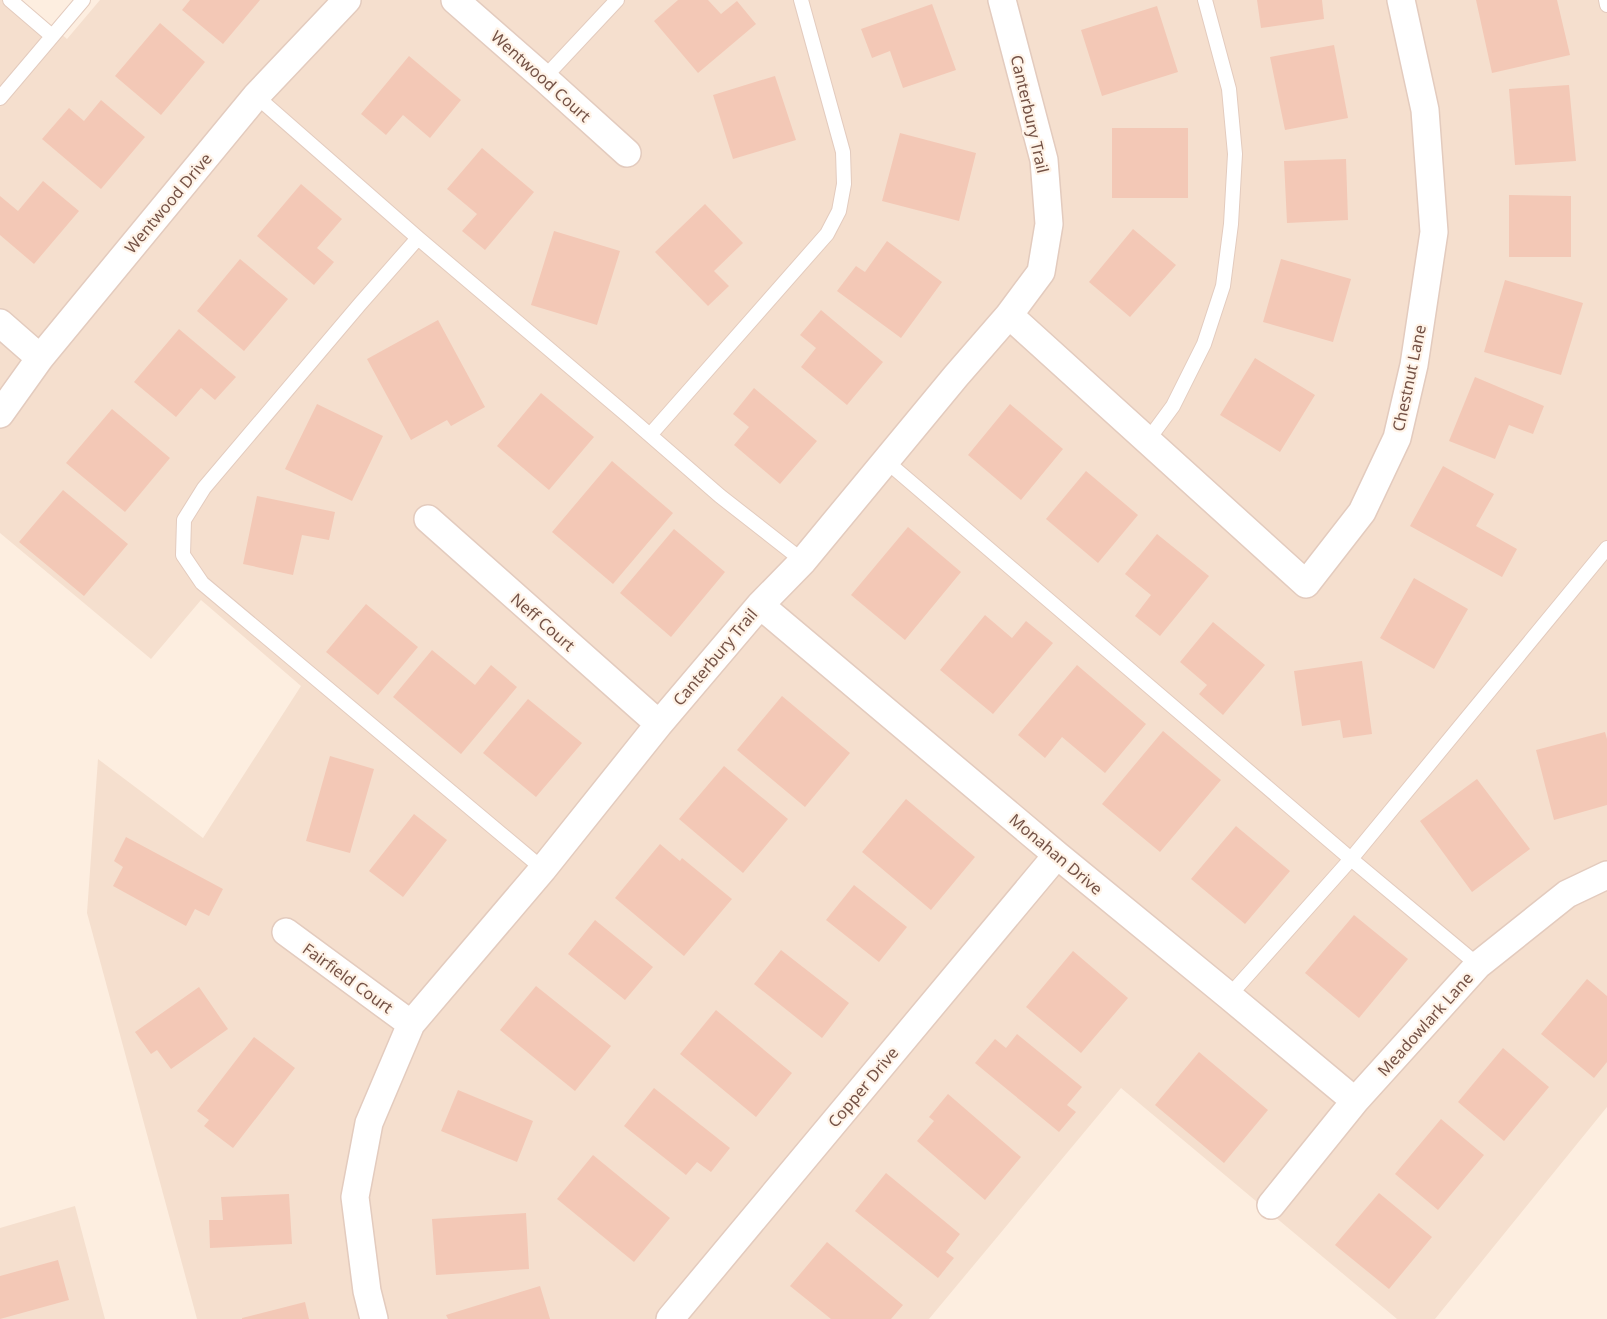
<svg xmlns="http://www.w3.org/2000/svg" width="1607" height="1319" viewBox="0 0 1607 1319" font-family="'Noto Sans',sans-serif">
<style>
.residential{fill:#f5dfce}
.building{fill:#f3c8b6}
.lines{fill:none;stroke-linecap:round;stroke-linejoin:round}
.lane-casing{stroke:#e3cbbe;stroke-width:16}
.street-casing{stroke:#e3cbbe;stroke-width:30}
.lane{stroke:#fff;stroke-width:14}
.street{stroke:#fff;stroke-width:27}
.labels{text-anchor:middle;dominant-baseline:central;stroke-width:4.5;stroke-linejoin:round;paint-order:stroke}
.street-label{font-size:16px;fill:#745246;stroke:#fff3e7}
</style>
<rect width="100%" height="100%" fill="#fdeee0"/>
<path class="residential" d="M0 0H21L67 39 100 0H1607V1107L1435 1319H1397L1121 1088 929 1319H197L87 913 98 759 203 838 301 686 201 600 151 659 0 533Z
M75 1206 105 1319H0V1228Z"/>
<path class="building" d="M190 0H260L223 44 182 10Z
M678 0H708L721 14 737 1 756 24 698 73 654 21Z
M1257 0H1322L1324 19 1261 28Z
M1476 0H1557L1570 55 1492 73Z
M932 4 956 70 903 88 890 51 872 58 861 29Z
M1157 6 1178 72 1102 96 1081 30Z
M160 23 205 62 161 115 115 76Z
M1334 45 1348 118 1285 130 1270 57Z
M409 56 461 100 430 138 403 115 386 135 361 114Z
M775 76 796 140 733 159 713 95Z
M1569 85 1576 161 1515 165 1509 89Z
M101 100 145 137 101 189 42 139 69 108 84 121Z
M1112 128H1188V198H1112Z
M900 133 976 153 959 221 882 201Z
M482 148 534 192 485 250 462 231 477 214 447 189Z
M1346 159 1348 220 1287 223 1284 161Z
M43 181 79 211 34 264 0 235V196L18 211Z
M301 184 342 219 317 248 334 262 314 285 257 236Z
M1509 195 1571 196V257H1509Z
M705 204 743 243 714 271 729 286 708 306 655 252Z
M1133 229 1176 265 1130 317 1089 282Z
M554 231 620 251 597 325 531 305Z
M887 241 942 282 901 338 837 291 856 266 865 272Z
M240 259 288 299 244 351 197 311Z
M1281 259 1351 279 1333 342 1263 322Z
M1505 280 1583 303 1561 375 1484 352Z
M821 310 883 362 847 405 801 367 816 348 800 335Z
M438 320 485 407 451 426 447 420 411 440 367 359Z
M179 329 236 377 215 400 201 388 176 417 134 382Z
M1255 358 1315 395 1280 452 1220 415Z
M1475 377 1544 406 1533 434 1509 425 1495 459 1449 441Z
M754 388 817 441 780 484 734 445 749 427 733 414Z
M541 393 594 437 549 490 497 446Z
M317 404 383 436 352 501 285 469Z
M1010 404 1063 449 1021 500 968 455Z
M112 409 170 458 125 512 66 463Z
M612 461 673 513 613 584 552 532Z
M1443 466 1494 494 1476 526 1517 549 1502 577 1410 526Z
M1086 471 1138 515 1098 563 1046 519Z
M63 490 128 544 84 596 19 542Z
M257 496 335 512 329 540 302 535 293 575 243 564Z
M908 527 961 572 905 640 851 595Z
M674 529 725 572 671 637 620 593Z
M1157 534 1209 576 1160 636 1135 616 1151 595 1125 574Z
M1414 578 1468 609 1434 669 1380 638Z
M366 604 418 647 378 695 326 652Z
M985 615 1012 638 1026 621 1053 643 993 714 940 670Z
M1213 622 1265 665 1223 715 1199 694 1207 685 1180 662Z
M432 650 475 685 491 665 517 687 461 754 393 697Z
M1362 661 1372 734 1343 738 1340 720 1302 726 1294 671Z
M1077 665 1146 724 1105 773 1062 737 1045 758 1018 735Z
M782 696 850 753 805 807 737 750Z
M528 699 582 743 536 797 483 753Z
M1163 731 1221 780 1160 852 1102 804Z
M1605 732 1607 739V805L1554 820 1536 750Z
M330 756 374 769 350 853 306 841Z
M724 766 788 819 743 873 679 819Z
M1477 779 1530 849 1472 892 1420 821Z
M906 799 975 857 931 910 862 852Z
M414 814 447 840 403 897 369 871Z
M1236 826 1290 871 1245 924 1191 879Z
M126 837 223 889 209 916 195 909 186 926 113 886 123 867 114 861Z
M660 844 680 861 682 858 732 899 684 956 615 898Z
M854 885 907 927 879 962 826 920Z
M1354 915 1408 959 1359 1018 1305 973Z
M595 920 653 967 625 1000 568 954Z
M781 950 849 1003 822 1038 754 984Z
M1073 951 1128 998 1081 1053 1026 1007Z
M1587 979 1607 996V1062L1594 1078 1541 1034Z
M536 986 611 1046 575 1091 500 1030Z
M199 987 228 1029 171 1069 157 1050 151 1054 135 1032Z
M716 1010 792 1073 756 1117 680 1054Z
M1017 1034 1082 1087 1067 1105 1076 1112 1059 1132 975 1063 995 1039 1006 1048Z
M254 1037 295 1068 233 1148 204 1126 209 1120 197 1111Z
M1503 1048 1549 1087 1504 1141 1458 1102Z
M1199 1052 1268 1110 1224 1163 1155 1105Z
M654 1088 730 1148 711 1172 697 1162 686 1175 624 1126Z
M458 1090 533 1121 517 1162 441 1131Z
M948 1094 1021 1157 985 1200 917 1141 934 1121 929 1117Z
M1441 1119 1484 1155 1438 1210 1395 1174Z
M593 1155 670 1218 634 1262 557 1199Z
M886 1173 960 1234 946 1252 954 1258 938 1278 855 1211Z
M1379 1193 1432 1237 1389 1289 1335 1245Z
M289 1194 292 1244 210 1248 209 1220H223L221 1197Z
M526 1213 529 1269 436 1275 432 1219Z
M827 1242 903 1305 891 1319H831L790 1286Z
M58 1260 69 1300 0 1319V1276Z
M540 1286 550 1319H448L446 1315Z
M305 1302 309 1319H242V1318Z"/>
<g class="lines">
<g class="lane-casing">
<path id="lane" d="M10 0 52 36
M1606 0 1607 5
M544 78 617 0
M256 96 418 238 628 416 720 496 803 561
M0 98 83 0
M418 238 360 304 204 488 184 520 183 555 202 583 543 869
M650 435 827 234 839 211 844 184 843 152 801 0
M1148 440 1173 406 1204 344 1223 286 1231 224 1235 154 1229 89 1205 0
M886 461 1351 859 1478 965
M1229 996 1351 859 1607 548"/>
</g>
<g class="street-casing">
<path id="street" d="M455 0 544 78 627 153
M1009 315 1306 584 1362 512 1397 438 1414 365 1434 232 1425 110 1401 0
M0 323 40 358
M0 414 40 358 256 96 347 0
M428 519 659 724
M760 605 1057 855 1229 996 1355 1101
M286 932 411 1024
M1271 1205 1355 1101 1478 965 1567 894 1607 875
M374 1319 367 1291 355 1197 369 1123 411 1024 543 869 659 724 760 605 803 561 956 376 1009 315 1041 272 1049 224 1044 160 1002 0
M670 1319 1057 855"/>
</g>
<use href="#lane" class="lane"/>
<use href="#street" class="street"/>
</g>
<g class="labels">
<g class="street-label">
<text transform="translate(541 76) rotate(42)">Wentwood Court</text>
<text transform="translate(1030 114) rotate(77)">Canterbury Trail</text>
<text transform="translate(168 203) rotate(-50)">Wentwood Drive</text>
<text transform="translate(1409 378) rotate(-78)">Chestnut Lane</text>
<text transform="translate(543 622) rotate(41)">Neff Court</text>
<text transform="translate(715 657) rotate(-50)">Canterbury Trail</text>
<text transform="translate(1056 854) rotate(40)">Monahan Drive</text>
<text transform="translate(348 978) rotate(36)">Fairfield Court</text>
<text transform="translate(1425 1024) rotate(-48)">Meadowlark Lane</text>
<text transform="translate(863 1087) rotate(-50)">Copper Drive</text>
</g>
</g>
</svg>
